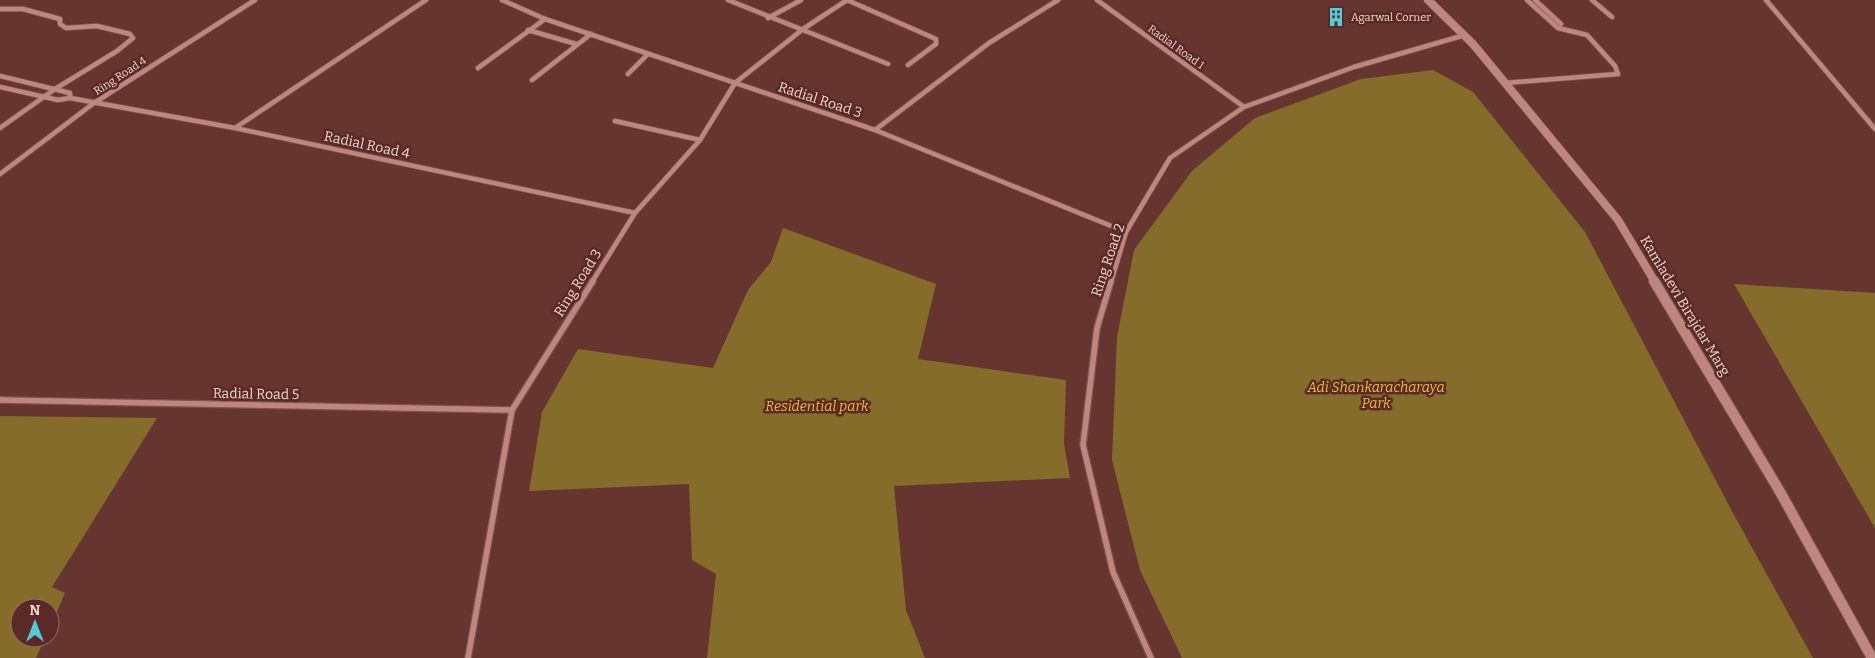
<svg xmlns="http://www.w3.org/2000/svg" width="1875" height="658" viewBox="0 0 1875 658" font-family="Bitter,serif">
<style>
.green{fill:#866c2a}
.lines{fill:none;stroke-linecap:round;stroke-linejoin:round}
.minor-far1-casing{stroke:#7c524e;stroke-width:6}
.minor-casing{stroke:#7c524e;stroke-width:8}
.tertiary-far1-casing{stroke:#7c524e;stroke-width:9}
.tertiary-casing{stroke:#7c524e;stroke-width:12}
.minor-far1{stroke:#bf867f;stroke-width:4.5}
.minor{stroke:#bf867f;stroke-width:5.5}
.tertiary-far1{stroke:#bf867f;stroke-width:8}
.tertiary{stroke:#bf867f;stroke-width:10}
.labels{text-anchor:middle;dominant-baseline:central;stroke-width:5;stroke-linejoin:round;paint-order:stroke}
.far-poi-label{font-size:11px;fill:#f2d3cf;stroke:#5a2a26;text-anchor:start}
.far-street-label{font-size:11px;fill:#f2d3cf;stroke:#5a2a26}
.street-label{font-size:14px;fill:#f2d3cf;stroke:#5a2a26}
.park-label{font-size:14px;font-style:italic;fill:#edbb31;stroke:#5a2a26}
</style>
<rect width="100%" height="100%" fill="#663530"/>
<path class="green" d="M1433 70 1473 92 1585 232 1734 515 1813 658H1182L1140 570 1112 460 1117 337 1134 250 1192 171 1255 118 1361 79Z
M783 228 936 284 918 359 1066 380 1064 444 1070 478 894 486 906 610 925 658H707L716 574 692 560 689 484 529 491 542 412 578 349 713 368 748 290 771 262Z
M1734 284 1875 293V528Z
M0 416 157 418 52 587 65 593 50 627V608H20V638H45L36 658H0Z"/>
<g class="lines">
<g class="minor-far1-casing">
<path id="minor-far1" d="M502 0 545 19 875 130 1126 232
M728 0 888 64
M847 0 936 39V44L908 65
M1097 0 1244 107
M1535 0 1561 24
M1592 0 1612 17
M1766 0 1875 129
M0 9H23L60 19V24L66 28 97 26 130 34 133 38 117 51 55 89 0 128
M768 18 801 0
M528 30 576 44
M478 68 545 19
M628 74 648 54
M0 76 70 93V98
M532 80 591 34
M1505 83 1618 74 1615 66 1587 35 1558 28 1527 0
M0 87 58 100 70 98 235 128 635 213
M615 121 700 140
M235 128 426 0
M875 130 989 43 1058 0
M0 174 94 103 255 0
M592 282 635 213 700 140 735 83 803 29 847 0
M1111 282 1126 232 1170 158 1244 107 1354 67 1465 35"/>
</g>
<g class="minor-casing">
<path id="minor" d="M1111 281 1097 328 1083 445 1113 572 1151 658
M0 400 512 410
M468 658 512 410 593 281"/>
</g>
<g class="tertiary-far1-casing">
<path id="tertiary-far1" d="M1428 0 1473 44 1618 220 1655 282"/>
</g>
<g class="tertiary-casing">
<path id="tertiary" d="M1654 281 1779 490 1872 658"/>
</g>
<use href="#minor-far1" class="minor-far1"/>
<use href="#minor" class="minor"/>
<use href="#tertiary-far1" class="tertiary-far1"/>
<use href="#tertiary" class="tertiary"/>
</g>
<defs>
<g id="building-bare" transform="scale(1.5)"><path d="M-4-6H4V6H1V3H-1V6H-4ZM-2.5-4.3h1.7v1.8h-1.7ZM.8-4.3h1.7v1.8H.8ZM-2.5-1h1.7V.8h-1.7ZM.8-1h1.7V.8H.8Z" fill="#53cbda" stroke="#5a2a26" stroke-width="2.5" paint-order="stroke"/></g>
</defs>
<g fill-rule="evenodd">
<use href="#building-bare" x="1336" y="17"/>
</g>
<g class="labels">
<g class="far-poi-label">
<text x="1351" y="17">Agarwal Corner</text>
</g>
<g class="far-street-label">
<text transform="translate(1176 47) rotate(36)">Radial Road 1</text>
<text transform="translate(120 76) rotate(-33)">Ring Road 4</text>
</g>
<g class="street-label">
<text transform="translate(820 100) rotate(18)">Radial Road 3</text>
<text transform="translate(367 145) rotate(12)">Radial Road 4</text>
<text transform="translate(1108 260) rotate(-71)">Ring Road 2</text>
<text transform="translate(578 283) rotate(-58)">Ring Road 3</text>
<text transform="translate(1685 306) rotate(59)">Kamladevi Birajdar Marg</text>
<text transform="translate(256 394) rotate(1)">Radial Road 5</text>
</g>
<g class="park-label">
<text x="1376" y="387">Adi Shankaracharaya<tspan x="1376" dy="16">Park</tspan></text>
<text x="817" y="406">Residential park</text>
</g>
</g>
<g transform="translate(35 623)"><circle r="24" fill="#5a2a26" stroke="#976e6a"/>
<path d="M0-4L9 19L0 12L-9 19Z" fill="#53cbda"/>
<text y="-8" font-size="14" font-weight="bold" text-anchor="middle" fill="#f2d3cf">N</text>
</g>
</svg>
